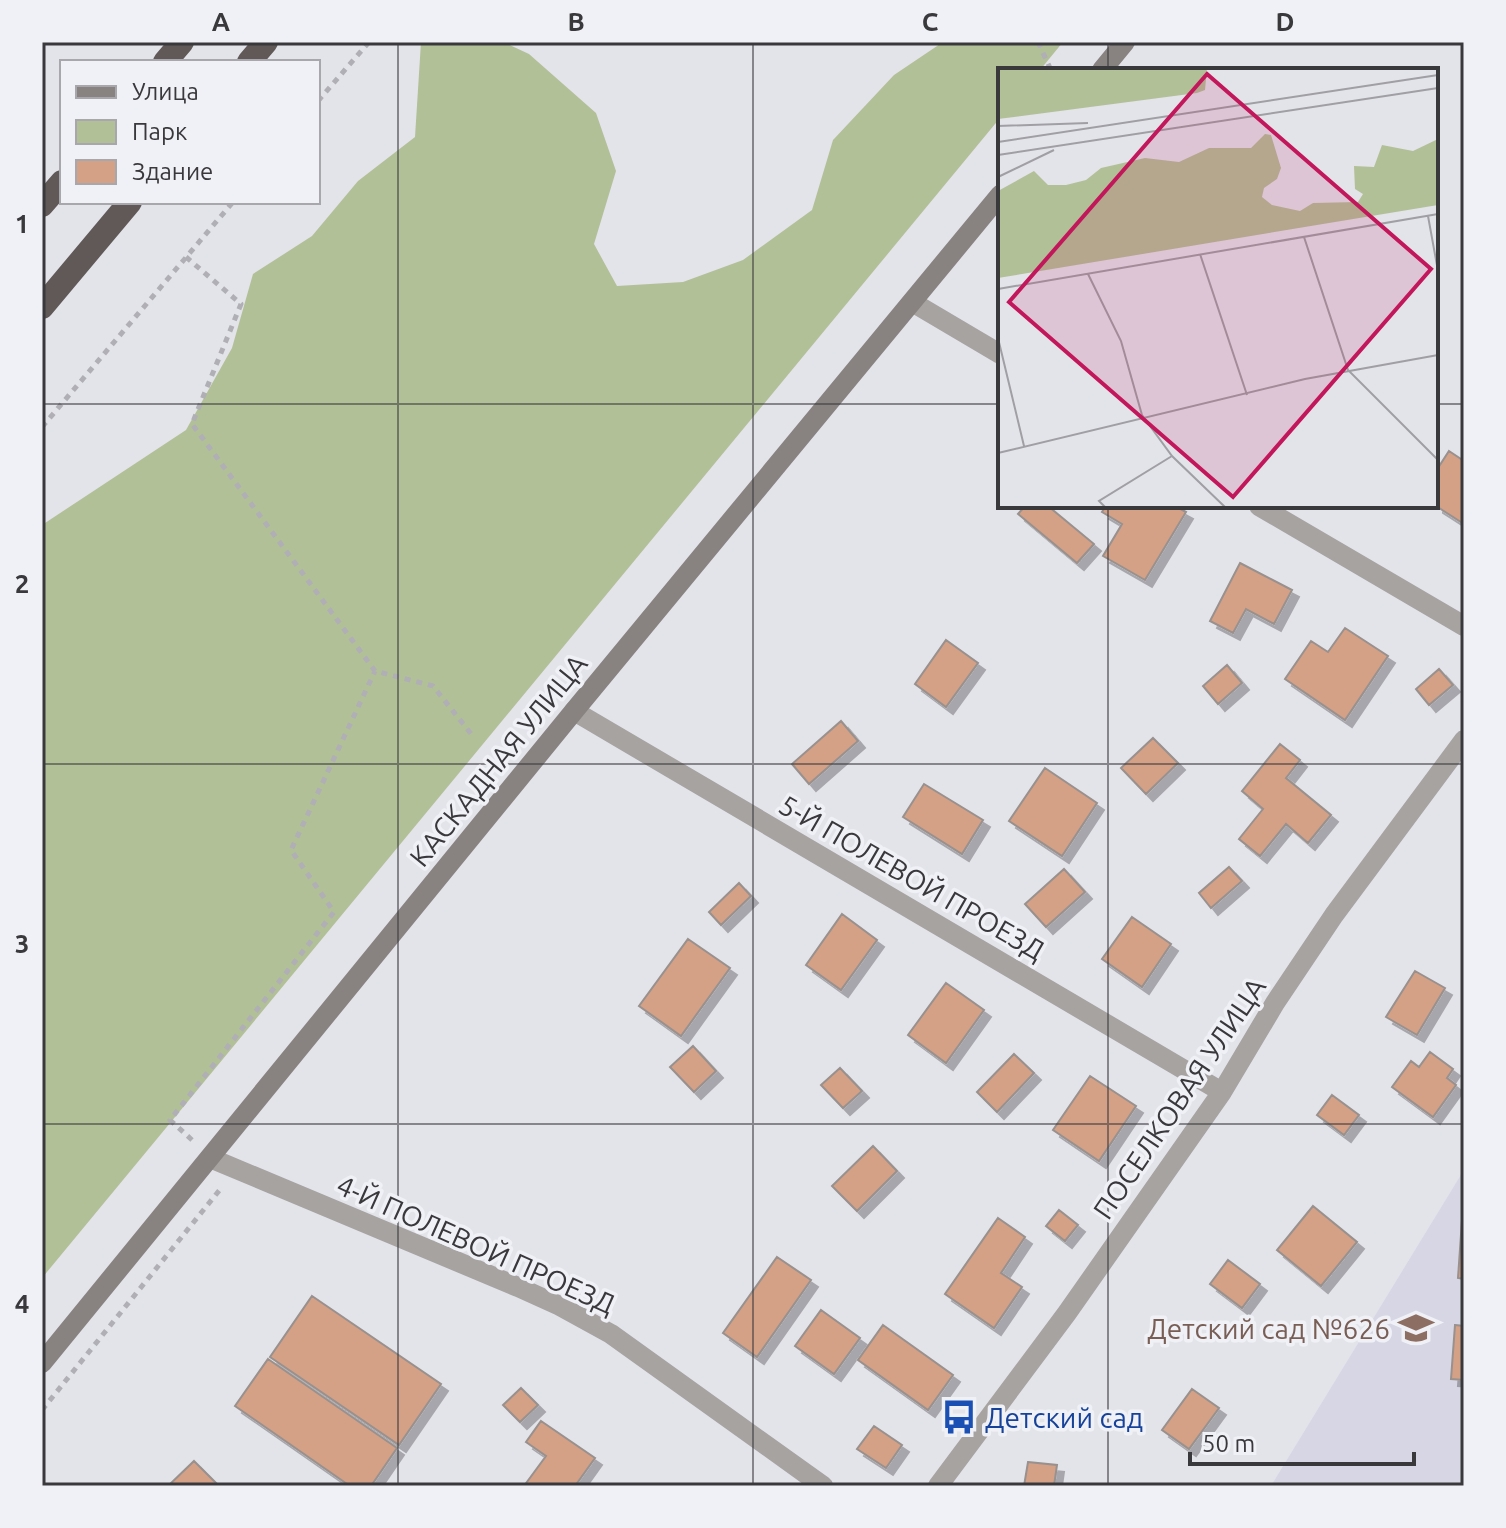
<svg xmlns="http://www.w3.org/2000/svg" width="1506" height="1528" viewBox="0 0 1506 1528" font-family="Ubuntu,sans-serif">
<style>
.built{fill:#d6d6e4}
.green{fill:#b2c097}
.building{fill:#d4a086;stroke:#98918e;stroke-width:2;filter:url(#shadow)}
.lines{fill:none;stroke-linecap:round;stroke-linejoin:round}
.path{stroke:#afafb5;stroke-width:5;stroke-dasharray:6 6;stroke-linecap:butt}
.street{stroke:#a6a3a1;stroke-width:20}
.secondary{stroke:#888381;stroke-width:20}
.highway{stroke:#605957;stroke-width:24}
.grid{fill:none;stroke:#39393c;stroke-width:2;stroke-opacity:0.55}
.labels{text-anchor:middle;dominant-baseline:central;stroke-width:7;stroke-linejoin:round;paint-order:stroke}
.street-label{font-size:28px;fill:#39393c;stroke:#f0f0f7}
.education-label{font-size:28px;fill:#785e54;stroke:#f0f0f7;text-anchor:end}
.transit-label{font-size:28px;fill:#164399;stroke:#f0f0f7;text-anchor:start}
.inset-road{fill:none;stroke:#9f9fa4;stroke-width:2}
.view{fill:#c2185b;fill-opacity:0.15;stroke:#c2185b;stroke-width:4}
.inset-edge{fill:none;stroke:#39393c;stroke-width:4}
.neatline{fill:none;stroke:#39393c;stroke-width:3}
.grid-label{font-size:26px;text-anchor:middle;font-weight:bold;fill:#39393c}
</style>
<defs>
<filter id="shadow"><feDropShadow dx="7" dy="7" stdDeviation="0" flood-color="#0004"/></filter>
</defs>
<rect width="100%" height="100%" fill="#e3e3ea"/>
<path class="built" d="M1464 1170V1486H1271Z"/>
<path class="green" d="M421 42H503L529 54 596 113 616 171 594 244 617 286 683 282 743 260 812 210 833 140 894 75 943 42H1063L1040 70H1000V118L42 1278V525L186 430 232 348 253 274 312 236 358 181 415 137Z"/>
<path class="building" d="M1449 451 1464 461V524L1436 506V471Z
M1025 506H1048L1094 544 1077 563 1018 514Z
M1106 506H1175L1186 512 1145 580 1103 556 1122 524 1102 512Z
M1240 563 1292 590 1274 624 1246 609 1233 633 1210 621Z
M1345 628 1388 656 1345 720 1285 679 1311 641 1328 652Z
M946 640 978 663 946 707 915 684Z
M1227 665 1242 683 1218 704 1203 686Z
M1439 669 1453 685 1429 705 1416 689Z
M841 721 858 741 809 784 792 764Z
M1153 738 1178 763 1146 794 1121 768Z
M1280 744 1300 760 1286 778 1331 815 1308 843 1286 824 1260 856 1239 839 1263 809 1242 791Z
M1045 768 1097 803 1062 856 1009 821Z
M924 784 983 820 962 854 903 817Z
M1229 867 1242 881 1211 908 1199 893Z
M1064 869 1085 892 1046 927 1025 904Z
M739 883 751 896 721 925 709 912Z
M842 914 877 940 841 990 806 965Z
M1132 917 1171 944 1142 987 1102 959Z
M688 939 730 968 681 1036 639 1006Z
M1415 971 1445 988 1417 1035 1386 1017Z
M946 983 984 1010 946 1063 908 1035Z
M693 1046 716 1071 694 1092 670 1067Z
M1430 1052 1453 1069 1447 1078 1456 1085 1433 1117 1392 1087 1411 1061 1419 1067Z
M1014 1054 1034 1073 997 1112 977 1092Z
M840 1068 862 1091 843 1108 821 1085Z
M1090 1076 1136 1106 1099 1161 1053 1130Z
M1332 1095 1359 1115 1344 1135 1317 1115Z
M873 1146 897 1171 857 1211 832 1186Z
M1313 1206 1357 1242 1321 1286 1277 1250Z
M1059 1210 1078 1225 1065 1241 1046 1226Z
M998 1218 1025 1237 1001 1273 1022 1287 994 1328 945 1294Z
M1462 1220H1464V1279L1458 1278Z
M777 1257 811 1280 757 1357 723 1333Z
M1228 1260 1260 1284 1242 1308 1210 1284Z
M312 1296 441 1384 399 1445 270 1357Z
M821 1310 860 1338 834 1374 795 1346Z
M883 1325 953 1375 928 1410 858 1360Z
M1455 1325 1464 1326V1380L1451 1379Z
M268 1359 397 1448 371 1486H350L235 1406Z
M521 1388 538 1405 520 1422 503 1405Z
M1192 1389 1219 1408 1189 1449 1162 1430Z
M541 1421 595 1458 575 1486H524L546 1456 526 1442Z
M874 1426 902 1445 886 1468 857 1449Z
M194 1461 219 1486H168Z
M1028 1462 1057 1465 1054 1486H1024Z"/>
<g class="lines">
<path class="path" d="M1038 42 1051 70
M318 101 369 42
M186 257 241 304 192 424 375 671 433 686 472 735
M42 427 233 202
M192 1140 170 1120 334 912 291 850 375 671
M42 1410 222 1187"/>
<path class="street" d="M912 302 1000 354
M1259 506 1464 626
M574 711 1222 1092
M210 1158 518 1287 560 1306 611 1334 823 1486
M938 1486 1067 1313 1222 1092 1275 1003 1334 915 1464 740"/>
<path class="secondary" d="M1102 70 1125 42
M42 1363 574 711 1000 195"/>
<path class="highway" d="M165 62 182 42
M249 62 266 42
M42 205 62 182
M42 307 130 202"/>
</g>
<path class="grid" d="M398 42V1486M753 42V1486M1108 42V70M42 404H1000M1436 404H1464M1108 506V1486M42 764H1464M42 1124H1464"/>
<defs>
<g id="school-bare" transform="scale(2.76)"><path d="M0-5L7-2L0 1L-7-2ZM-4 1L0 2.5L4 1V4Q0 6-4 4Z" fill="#8d6e63" stroke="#f0f0f7" stroke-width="2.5" paint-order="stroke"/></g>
<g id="bus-bare" transform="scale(2.76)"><path d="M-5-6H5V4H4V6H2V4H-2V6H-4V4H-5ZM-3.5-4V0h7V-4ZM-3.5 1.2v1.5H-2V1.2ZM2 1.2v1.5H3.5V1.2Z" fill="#1a4fb4" stroke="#f0f0f7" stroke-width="2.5" paint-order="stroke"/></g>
</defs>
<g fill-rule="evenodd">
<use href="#school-bare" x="1416" y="1328"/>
<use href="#bus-bare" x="959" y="1417"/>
</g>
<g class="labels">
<g class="street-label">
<text transform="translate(498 760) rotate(-51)">КАСКАДНАЯ УЛИЦА</text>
<text transform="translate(912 877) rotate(30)">5-Й ПОЛЕВОЙ ПРОЕЗД</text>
<text transform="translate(1179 1098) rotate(-56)">ПОСЕЛКОВАЯ УЛИЦА</text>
<text transform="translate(476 1244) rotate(24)">4-Й ПОЛЕВОЙ ПРОЕЗД</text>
</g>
<g class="education-label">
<text x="1390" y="1328">Детский сад №626</text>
</g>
<g class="transit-label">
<text x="985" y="1417">Детский сад</text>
</g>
</g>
<g transform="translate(998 68)">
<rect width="440" height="440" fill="#e3e3ea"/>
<path d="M0 0H209L207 22 199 25 0 51ZM267 66 273 67 283 100 279 111 266 120 264 129 274 137 302 143 315 135 360 134 365 126 357 121 356 98 376 99 384 77 415 83 440 71V137L0 210V123L36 103 50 117H68L88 112 103 100 147 90 181 94 211 80H253Z" fill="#b2c097"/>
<path class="inset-road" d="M0 58 90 55M0 74 440 7M0 87 440 20M0 109 56 82M430 148 440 203M306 169 350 302 440 392M202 186 249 327M90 206 123 273 144 347 174 388 228 440M0 221 440 146M0 270 26 378M0 385 307 311 440 287M108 440 101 433 174 388"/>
<path class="view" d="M209 6 433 201 235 429 11 234Z"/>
<rect width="440" height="440" class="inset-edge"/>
</g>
<rect width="1506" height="1528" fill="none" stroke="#f0f0f7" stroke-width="88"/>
<rect x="60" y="60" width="260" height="144" fill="#f0f0f7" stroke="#a7a7ac" stroke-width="2"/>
<rect x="76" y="86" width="40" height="12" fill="#888381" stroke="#a7a7ac" stroke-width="2"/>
<text x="132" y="100" font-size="24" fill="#39393c">Улица</text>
<rect x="76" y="120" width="40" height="24" fill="#b2c097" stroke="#a7a7ac" stroke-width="2"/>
<text x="132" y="140" font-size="24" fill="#39393c">Парк</text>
<rect x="76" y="160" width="40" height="24" fill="#d4a086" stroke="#a7a7ac" stroke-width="2"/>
<text x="132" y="180" font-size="24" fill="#39393c">Здание</text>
<path d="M1190 1452v12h224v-12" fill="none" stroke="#39393c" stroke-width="4"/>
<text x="1202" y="1452" font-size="24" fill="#39393c" stroke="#f0f0f7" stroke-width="6" paint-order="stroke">50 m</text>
<rect x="44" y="44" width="1418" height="1440" class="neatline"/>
<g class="grid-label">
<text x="221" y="31">A</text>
<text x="576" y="31">B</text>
<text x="930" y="31">C</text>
<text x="1285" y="31">D</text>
<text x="22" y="233">1</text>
<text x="22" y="593">2</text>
<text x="22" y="953">3</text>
<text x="22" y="1313">4</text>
</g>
</svg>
